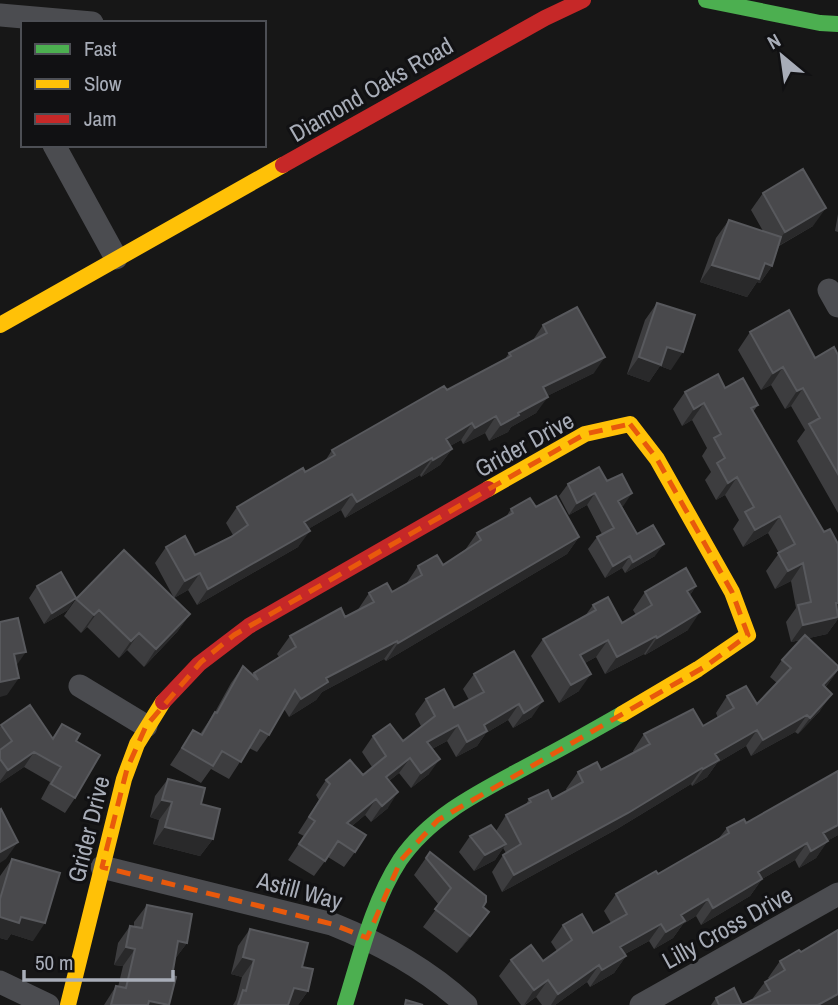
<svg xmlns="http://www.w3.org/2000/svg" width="838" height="1005" viewBox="0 0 838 1005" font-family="'Archivo Narrow',sans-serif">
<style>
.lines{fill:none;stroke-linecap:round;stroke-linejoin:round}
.street{stroke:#4b4c50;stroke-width:23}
.fast{stroke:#4caf50;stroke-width:16}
.slow{stroke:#ffc107;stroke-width:16}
.jam{stroke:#c62828;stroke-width:16}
.wall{fill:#3d3d3f}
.shaded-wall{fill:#29292a}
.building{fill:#49494c;stroke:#58595d;stroke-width:2}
.marked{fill:none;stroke:#e8590c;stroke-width:5;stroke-dasharray:14 9;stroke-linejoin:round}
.labels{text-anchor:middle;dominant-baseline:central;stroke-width:6;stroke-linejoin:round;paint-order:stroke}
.street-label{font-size:24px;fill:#a8adb8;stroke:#111113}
</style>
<rect width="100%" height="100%" fill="#171717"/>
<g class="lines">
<path class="street" d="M0 15 92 23
M54 145 116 258
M829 290 838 306
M80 686 146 726
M102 867 332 924C382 944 427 969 466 1005
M0 982 48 1005
M641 1005 838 894"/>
<path class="fast" d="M706 0 820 23 838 24
M345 1005C360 957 372 903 400 860 433 812 488 788 537 761 566 746 594 730 622 714"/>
<path class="slow" d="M0 325 283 165
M488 489 585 434 630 424 657 459 732 592 748 635 698 669 622 714
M68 1005 124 779 137 744 163 702"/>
<path class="jam" d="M283 165 545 18 583 0
M163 702 199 664 249 626 488 489"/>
</g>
<path class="wall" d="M763 193 813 226 779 246 772 266 760 283 757 282 747 297 700 282 716 238 729 220 763 231 751 210Z
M838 214V232L835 231Z
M657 303 671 370 660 366 649 382 627 374 645 320Z
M543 325 594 373 547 396 536 413 511 427 508 432 489 441 485 433 463 444 461 440 450 446 452 449 440 465 421 477 420 475 345 518 341 510 308 529 298 547 197 605 188 590 174 598 155 563 166 547 195 555 233 535 226 523 237 507 325 461 332 450 505 359 509 353 533 340Z
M750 332 815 358 838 355V513L797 441 805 430 791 406 785 409 771 385 761 390 738 350Z
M725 388 758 405 753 412 824 532 838 544V619L827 634 809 638 838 670 825 688 820 711 798 734 795 732 751 756 746 746 717 763 707 777 692 786 691 784 617 829 502 892 492 872 503 855 506 853 503 848 495 860 474 871 459 852 470 836 496 831 506 815 525 806 529 799H552L567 791 566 789 578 772 601 770 634 753 633 751 644 734 703 726 718 718 716 713 727 696 757 704 777 683 770 677 782 660 801 640 791 642 786 622 796 608 791 581 775 589 766 571 779 553 768 533 743 547 733 529 739 520 725 495 716 500 705 480 711 472 702 456 707 448 692 420 682 426 673 409 685 392Z
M607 481 624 505 622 506 637 534 655 556 625 573 622 568 605 578 588 549 597 537 602 534 587 505 569 515 559 496 568 484Z
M536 507 579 537 567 554 386 661 384 659 322 692 316 700 289 717 284 709 269 735 257 752 249 748 229 779 211 769 201 783 170 765 193 730 200 734 215 712 231 683 243 666 253 675 254 673 279 657 277 654 290 636 345 617 357 611 369 593 392 592 406 584 418 566 443 565 465 550 477 533 506 517 511 509Z
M37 586 68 610 44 624 29 598Z
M696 586 690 595 688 630 645 655 644 654 605 674 596 657 585 663 579 691 559 703 531 656 543 639 585 616 593 605 622 623 636 615 633 610 645 592Z
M76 599 190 614 177 632 144 667 127 650 119 658 87 627 81 633 64 616Z
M514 651 532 717 513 728 508 720 486 733 477 746 456 757 447 741 432 749 429 774 411 788 399 773 389 781 388 808 371 822 365 815 352 826 355 852 344 867 328 857 314 876 288 860 304 836 298 833 319 800 316 795 326 780 363 775 372 767 362 752 373 736 403 741 421 726 415 714 426 699 454 708 469 700 463 689 474 674Z
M62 724 76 741 75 798 65 813 41 799 50 782 24 767 0 783V727L1 725 52 738Z
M838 771V835L827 841 816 858 799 868 795 860 762 879 750 896 701 925 696 916 683 924 673 938 654 949 649 941 625 954 626 956 614 973 590 987 587 982 555 1005H542L536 997 525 1005H521L499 976 511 960 543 961 557 951 551 942 563 925 593 933 611 923 604 911 616 894 658 874 719 838 727 828 746 823Z
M168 779 201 804 213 839 200 856 153 844 159 820 150 817 155 796Z
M430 852 483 907 477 929 457 953 423 927 439 905 414 875Z
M12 859 33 941 11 934 7 940 0 938V876Z
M147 905 187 943 174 960 172 976 169 1005H104L116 986 118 987 123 966 114 965 118 943 130 926 134 927V922Z
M250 929 302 967 308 991 298 1005H233L236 1000 242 977 231 974 238 946Z
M780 961 838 1004 836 1005H711L716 998 742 1005 754 999 753 998 765 982 769 979 768 978Z"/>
<path class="shaded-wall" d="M826 208 813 226 773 249 785 232Z
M765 263 772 266 760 283 757 282 747 297 700 282 712 265Z
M667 347 683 352 671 370 660 366 649 382 627 374 639 357Z
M605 357 594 373 531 404 543 387Z
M783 367 771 385 761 390 773 373Z
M803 388 791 406 785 409 797 391Z
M548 397 536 413 511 427 508 432 489 441 501 425 518 413Z
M704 403 692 420 682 426 694 409Z
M496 416 485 433 463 444 475 428Z
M472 423 461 440 434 455 446 439Z
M452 449 440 465 421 477 433 460Z
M432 458 420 475 345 518 357 502Z
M737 477 725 495 716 500 728 483Z
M595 493 587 505 569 515 577 503Z
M632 493 624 505 610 513 618 501Z
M352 494 341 510 293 538 304 522Z
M780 516 768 533 743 547 755 530Z
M310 531 298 547 197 605 208 589Z
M579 537 567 554 386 661 398 643Z
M664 544 655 556 625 573 633 562Z
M630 556 622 568 605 578 613 566Z
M803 563 791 581 775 589 788 571Z
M200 573 188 590 174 598 185 581Z
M696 586 684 604 687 591Z
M76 598 68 610 44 624 52 613Z
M836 603H838V619L827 634 791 642 803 625Z
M99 610 87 627 81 633 94 615Z
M700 612 688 630 645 655 657 638Z
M190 614 177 632 144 667 156 649Z
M139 633 127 650 119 658 131 641Z
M656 636 644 654 605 674 617 657Z
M608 640 596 657 568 672 580 655Z
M397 641 384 659 322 692 316 700 289 717 301 699 326 678Z
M26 652 14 669V654Z
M838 670 828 684 811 702 823 685Z
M591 674 579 691 559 703 571 685Z
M19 678 7 695 0 697V682Z
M832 694 820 711 798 734 810 718Z
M543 701 532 717 513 728 524 713Z
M519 704 508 720 486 733 477 746 456 757 467 742 484 725Z
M807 715 795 732 751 756 763 740Z
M458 725 447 741 416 757 427 742Z
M757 730 746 746 717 763 707 777 692 786 715 754Z
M34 752 24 767 0 783V781L8 770Z
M410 758 399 773 375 792 386 777Z
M440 759 429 774 411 788 421 773Z
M702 768 691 784 617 829 502 892 514 875Z
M398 792 388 808 371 822 382 806Z
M376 799 365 815 336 839 347 823Z
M162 800 172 802 159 820 150 817Z
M838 825V835L811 850 823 833Z
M165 827 213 839 200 856 153 844Z
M828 841 816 858 799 868 811 851Z
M18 842 6 859 0 863V852Z
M807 843 795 860 762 879 750 896 701 925 713 908 758 872Z
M506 844 495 860 474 871 485 855Z
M708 899 696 916 683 924 673 938 654 949 666 932 681 915Z
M489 912 477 929 457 953 470 936Z
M0 917H21L45 923 33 941 11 934 7 940 0 938Z
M661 924 649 941 608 963 620 947Z
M178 941 187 943 174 960Z
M126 947 135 949 123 966 114 965Z
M626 956 614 973 590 987 602 970Z
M243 957 254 960 242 977 231 974Z
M599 965 587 982 555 1005H551L558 994Z
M548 980 536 997 524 1005 534 990Z
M294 988 308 991 298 1005H282Z
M838 994V1004L836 1005H818Z
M149 1001 166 1005H146Z"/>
<path class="building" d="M803 169 826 208 785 232 763 193Z
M729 220 781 237 772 266 765 263 759 279 712 265Z
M657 303 695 315 683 352 667 347 661 365 639 357Z
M577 307 605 357 543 387 548 397 518 413 519 415 501 425 496 416 475 428 472 423 446 439 452 449 433 460 432 458 357 502 352 494 304 522 310 531 208 589 200 573 185 581 166 547 185 536 195 555 231 537 248 525 237 507 303 468 305 472 335 455 332 450 444 386 447 390 511 356 509 353 547 333 543 325Z
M789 310 815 358 834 347 838 355V474L809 424 820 418 803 388 797 391 783 367 773 373 750 332Z
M718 374 725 388 743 378 758 405 751 408 824 532 830 529 838 544V603H836L838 617 803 625 798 605 811 602 803 563 788 571 778 553 795 544 780 516 755 530 745 512 754 507 737 477 728 483 717 463 725 458 714 438 721 434 704 403 694 409 685 392Z
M599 467 607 481 622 474 632 493 618 501 637 534 653 525 664 544 633 562 630 556 613 566 597 537 614 528 595 493 577 503 568 484Z
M556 496 579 537 398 643 397 641 326 678 328 682 301 699 295 690 269 735 260 730 241 762 222 751 213 766 182 748 193 730 202 735 215 712 217 713 243 666 258 680 254 673 296 647 290 636 341 608 345 617 374 602 369 593 387 583 392 592 422 575 418 566 437 555 443 565 481 540 477 533 513 513 511 509 530 498 536 507Z
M124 550 190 614 156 649 139 633 131 641 99 610 94 615 76 599Z
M686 568 696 586 687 591 700 612 657 638 656 636 617 657 608 640 580 655 591 674 571 685 543 639 596 610 593 605 608 597 622 623 652 605 645 592Z
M61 572 76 598 52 613 37 586Z
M18 618 26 652 14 654 19 678 0 682V622Z
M805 635 838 666V669L823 685 832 694 810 718 807 715 763 740 757 730 715 754 719 760 703 769 702 768 628 813 514 875 503 855 521 844 506 815 531 802 529 799 548 790 552 799 583 782 578 772 597 762 601 770 635 752 650 744 644 734 693 709 703 726 734 708 727 696 746 686 757 704 791 668 782 660Z
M514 651 543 701 524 713 519 704 484 725 487 731 467 742 458 725 427 742 440 759 421 773 410 758 386 777 398 792 382 806 376 799 347 823 366 835 355 852 338 841 325 861 299 844 315 821 309 817 330 784 326 780 350 760 363 775 386 756 373 736 390 724 403 741 435 716 426 699 444 689 454 708 484 692 474 674Z
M30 705 53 739 62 724 80 734 76 741 100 755 75 798 51 784 61 767 34 752 8 770 0 759V750L12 741 1 725Z
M838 771V825L823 833 828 841 811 851 807 843 758 872 762 879 713 908 708 899 681 915 685 921 666 932 661 924 620 947 626 956 602 970 599 965 558 994 548 980 534 990 511 960 531 945 543 961 572 940 563 925 582 914 593 933 627 914 616 894 656 871 658 874 729 833 727 828 744 819 746 823Z
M168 779 205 788 201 804 220 809 213 839 165 827 172 802 162 800Z
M1 809 18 842 0 852V810Z
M491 825 506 844 485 855 470 836Z
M430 852 486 896V902L483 907 489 912 470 936 435 909 451 888 426 858Z
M12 859 60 873 45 923 21 917 19 923 0 917V899Z
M147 905 192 914 187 943 178 941 172 976 176 977 169 1005 149 1001 148 1005H111L116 986 126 988 135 949 126 947 130 926 142 928Z
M250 929 308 943 302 967 313 969 308 991 294 988 288 1005H238L243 990 246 991 254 960 243 957Z
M838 930V994L818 1005H719L716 998 734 988 742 1005 770 991 765 982 785 970 780 961 799 950 801 952Z
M406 1000 423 1005H405Z"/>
<path class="marked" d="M630 424 657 459 732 592 748 635 706 666 438 820 401 860 367 938 332 924 102 867 127 769 146 726 201 662 234 635 585 434Z"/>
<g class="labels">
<g class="street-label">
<text transform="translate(371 89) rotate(-30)">Diamond Oaks Road</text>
<text transform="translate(524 444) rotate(-29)">Grider Drive</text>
<text transform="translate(88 829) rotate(-76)">Grider Drive</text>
<text transform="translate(300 890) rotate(15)">Astill Way</text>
<text transform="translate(727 927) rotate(-29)">Lilly Cross Drive</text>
</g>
</g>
<rect x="21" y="21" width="245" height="126" fill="#111113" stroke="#4d4f55" stroke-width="2"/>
<rect x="35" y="44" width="35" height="10" fill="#4caf50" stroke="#4d4f55" stroke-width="2"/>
<text x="84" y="56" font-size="21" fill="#a8adb8">Fast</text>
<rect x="35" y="79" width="35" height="10" fill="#ffc107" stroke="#4d4f55" stroke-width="2"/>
<text x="84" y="91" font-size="21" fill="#a8adb8">Slow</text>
<rect x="35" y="114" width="35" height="10" fill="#c62828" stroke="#4d4f55" stroke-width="2"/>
<text x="84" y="126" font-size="21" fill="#a8adb8">Jam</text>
<g transform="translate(782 56) rotate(331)" stroke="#111113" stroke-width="5" paint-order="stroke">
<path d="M0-5L12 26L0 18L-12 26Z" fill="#a8adb8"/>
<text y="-10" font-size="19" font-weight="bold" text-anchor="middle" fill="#a8adb8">N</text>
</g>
<path d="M24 970v10h149v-10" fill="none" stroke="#a8adb8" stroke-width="3.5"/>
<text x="35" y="970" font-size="21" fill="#a8adb8" stroke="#111113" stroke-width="5" paint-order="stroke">50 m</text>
</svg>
